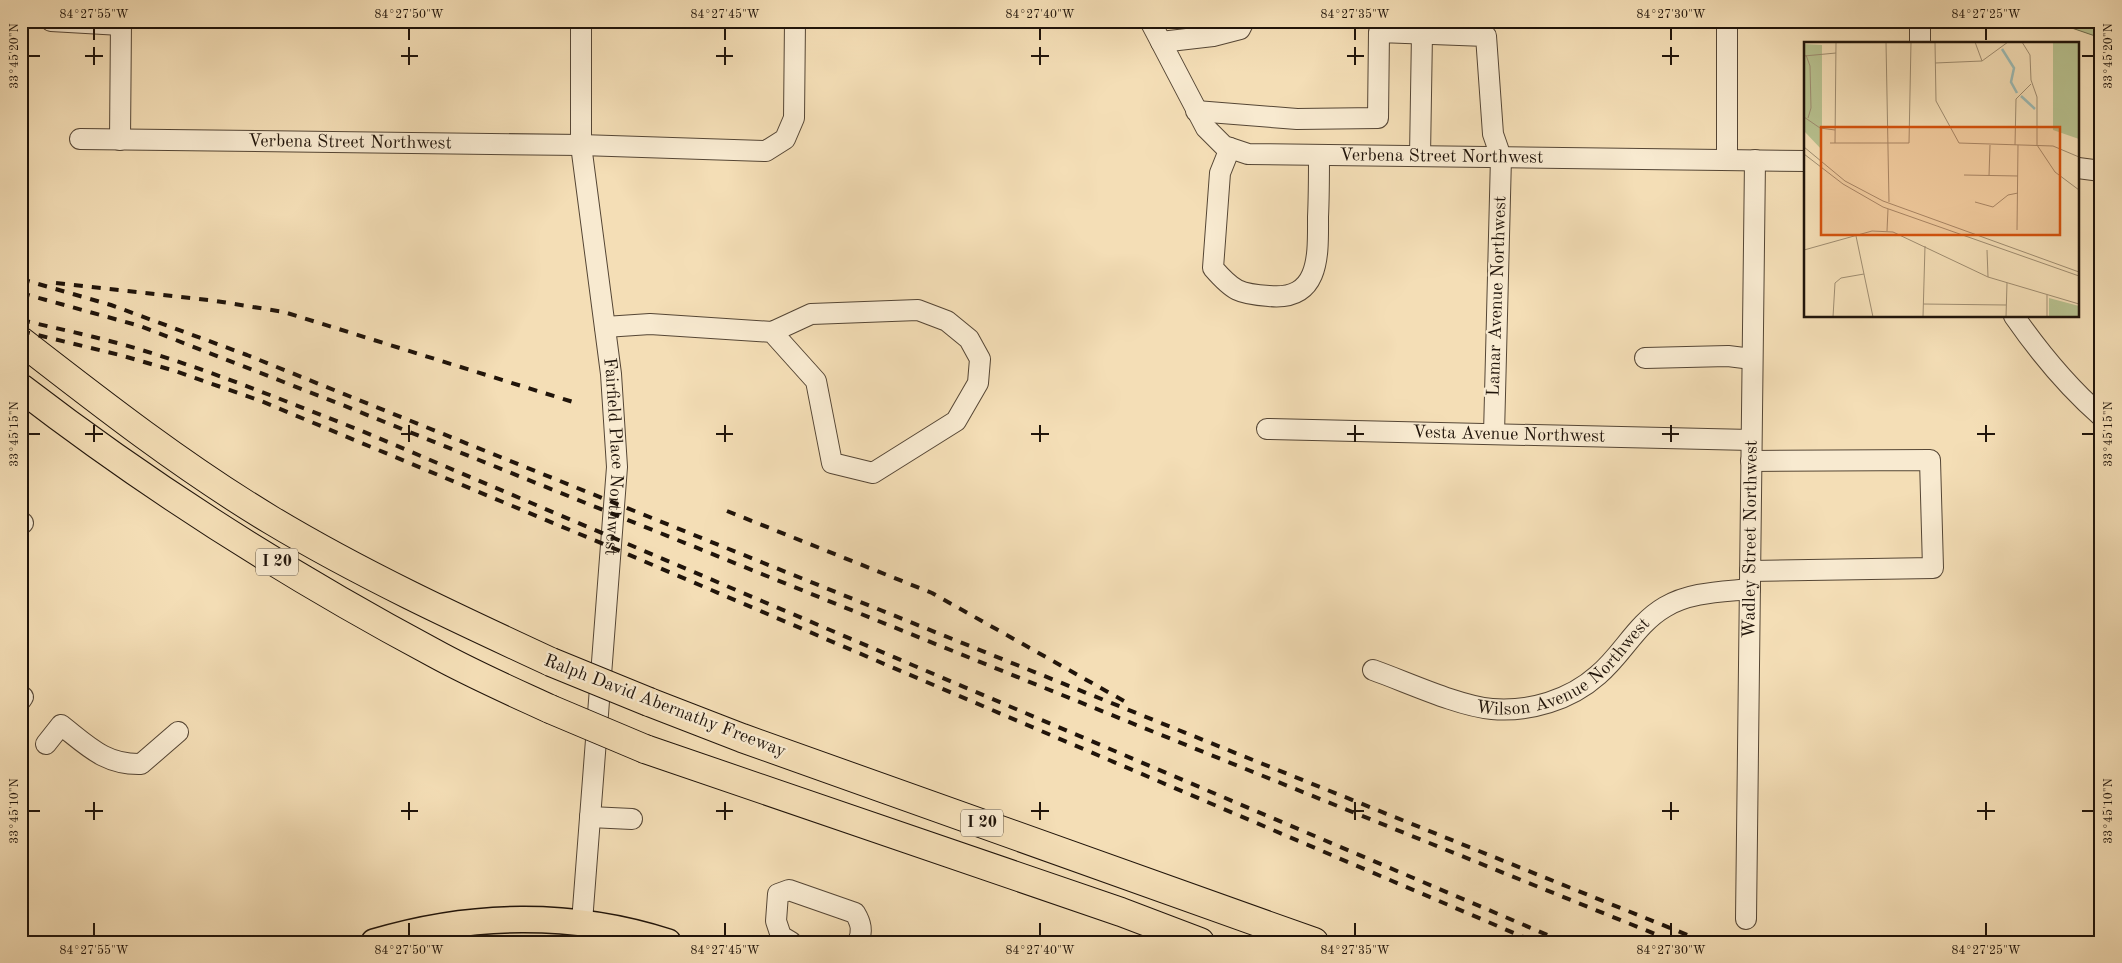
<svg xmlns="http://www.w3.org/2000/svg" width="2122" height="963" viewBox="0 0 2122 963" font-family="'Old Standard TT',serif">
<style>
.green{fill:#b8c290;stroke:#6c6b4d}
.lines{fill:none;stroke-linecap:round;stroke-linejoin:round}
.minor-casing{stroke:#554635;stroke-width:22}
.major-casing{stroke:#20140a;stroke-width:28}
.highway-casing{stroke:#20140a;stroke-width:30}
.minor{stroke:#f8ead0;stroke-width:20}
.major{stroke:#f4deb6;stroke-width:25}
.highway{stroke:#f4deb6;stroke-width:28}
.rail{stroke:#20140a;stroke-width:4;stroke-dasharray:9 9;stroke-linecap:butt}
.highway-bridge-casing{stroke:#20140a;stroke-width:30;stroke-linecap:butt}
.highway-bridge{stroke:#f4deb6;stroke-width:28}
.ticks{fill:none;stroke:#20140a;stroke-width:2}
.labels{text-anchor:middle;dominant-baseline:central;stroke-width:4.5;stroke-linejoin:round;paint-order:stroke}
.shield{fill:#f8ead0;stroke:#615445;stroke-width:1}
.shield-label{font-size:16px;font-weight:bold;fill:#20140a}
.street-label{font-size:18px;fill:#20140a;stroke:#f8ead0}
.inset-river{fill:none;stroke:#9dbbb5;stroke-width:2.5}
.inset-road{fill:none;stroke:#9f8d71;stroke-width:1}
.view{fill:#d4520c;fill-opacity:0.15;stroke:#d4520c;stroke-width:2.5}
.inset-edge{fill:none;stroke:#20140a;stroke-width:2.5}
.neatline{fill:none;stroke:#20140a;stroke-width:2}
.ticks-label{font-size:12px;text-anchor:middle;fill:#20140a}
</style>
<rect width="100%" height="100%" fill="#f4deb6"/>
<filter id="stains"><feTurbulence type="fractalNoise" baseFrequency=".004" numOctaves="4"/><feColorMatrix values="0 0 0 0 .2 0 0 0 0 .09 0 0 0 0 .02 0 0 0 .5 -.17"/></filter>
<radialGradient id="worn" r=".72"><stop offset=".6" stop-color="#630" stop-opacity="0"/><stop offset="1" stop-color="#630" stop-opacity=".3"/></radialGradient>
<path class="green" d="M2063 21H2101V38L2063 25Z"/>
<g class="lines">
<g class="minor-casing">
<g id="minor">
<path d="M51 21 121 25"/>
<path id="s1" d="M581 21V145L611 374 617 467 582 922"/>
<path id="s2" d="M1150 21 1206 128 1224 146 1248 154 1806 161"/>
<path d="M1161 42 1213 36 1240 29 1244 21"/>
<path d="M1920 44V21"/>
<path d="M1196 111 1297 119 1378 118 1379 32 1486 36 1493 134 1501 157 1494 434"/>
<path id="s3" d="M80 139 581 145 766 151 785 139 794 118 795 21"/>
<path d="M120 140 121 21"/>
<path d="M1230 148 1220 173 1213 268C1233 291 1239 294 1269 296 1321 301 1318 254 1318 217 1319 196 1319 176 1319 155"/>
<path d="M1420 156 1422 33"/>
<path d="M1727 160V21"/>
<path d="M2078 168 2101 171"/>
<path d="M2014 316C2039 352 2068 387 2101 416"/>
<path d="M605 327 650 324 772 332 816 381 832 463 873 473 956 421 978 383 980 359 969 339 947 321 918 310 811 314 772 332"/>
<path d="M1645 358 1728 356 1752 359"/>
<path id="s4" d="M1267 429 1751 440"/>
<path d="M21 523H23"/>
<path d="M1750 571 1933 568 1930 460 1751 461"/>
<path id="s5" d="M1373 670C1407 682 1458 706 1492 709 1530 712 1570 700 1598 675 1623 654 1636 624 1665 607 1690 592 1721 592 1750 589"/>
<path d="M21 700 23 697"/>
<path d="M46 744 61 725C88 746 105 765 141 764L178 732"/>
<path d="M590 817 632 819"/>
<path id="s6" d="M1746 919 1755 160"/>
<path d="M791 942 781 936 776 921 778 894 789 890 855 913C861 923 863 931 858 942"/>
</g>
</g>
<g class="major-casing">
<path id="major" d="M374 942C471 913 572 911 668 942"/>
</g>
<g class="highway-casing">
<path id="highway" d="M21 341C102 404 183 467 271 520 361 574 456 618 551 662
M21 388C151 488 290 576 434 653 472 674 511 691 550 709
M649 702 742 738 1314 942
M645 749 1121 912 1200 942"/>
</g>
<use href="#minor" class="minor"/>
<use href="#major" class="major"/>
<use href="#highway" class="highway"/>
<path class="rail" d="M21 279 111 305 247 355 1705 942
M56 283 216 301 284 312 573 402
M21 293 140 326 340 404 1675 942
M21 320C55 328 88 335 121 344 203 367 282 400 362 431L1564 942
M21 331 120 355 175 371 261 401 613 548 1535 942
M727 511 932 593 1124 701"/>
<g class="highway-bridge-casing">
<path id="highway-bridge" d="M551 662 649 702
M550 709 645 749"/>
</g>
<use href="#highway-bridge" class="highway-bridge"/>
</g>
<path class="ticks" d="M94 28V40M409 28V40M725 28V40M1040 28V40M1355 28V40M1671 28V40M1986 28V40M94 47V65M409 47V65M725 47V65M1040 47V65M1355 47V65M1671 47V65M28 56H40M85 56H103M401 56H418M716 56H733M1031 56H1049M1347 56H1364M1662 56H1679M2082 56H2094M94 425V442M409 425V442M725 425V442M1040 425V442M1355 425V442M1671 425V442M1986 425V442M28 434H40M85 434H103M401 434H418M716 434H733M1031 434H1049M1347 434H1364M1662 434H1679M1977 434H1995M2082 434H2094M94 802V820M409 802V820M725 802V820M1040 802V820M1355 802V820M1671 802V820M1986 802V820M28 811H40M85 811H103M401 811H418M716 811H733M1031 811H1049M1347 811H1364M1662 811H1679M1977 811H1995M2082 811H2094M94 923V936M409 923V936M725 923V936M1040 923V936M1355 923V936M1671 923V936M1986 923V936"/>
<g class="labels">
<g class="shield">
<rect x="256" y="548.5" width="42" height="27" rx="4"/>
<rect x="961" y="809.5" width="42" height="27" rx="4"/>
</g>
<g class="shield-label">
<text x="277" y="562">I 20</text>
<text x="982" y="823">I 20</text>
</g>
<g class="street-label">
<text stroke="none"><textPath href="#s3" startOffset="270">Verbena Street Northwest</textPath></text>
<text stroke="none"><textPath href="#s2" startOffset="365">Verbena Street Northwest</textPath></text>
<text transform="translate(1497 296) rotate(-88)">Lamar Avenue Northwest</text>
<text stroke="none"><textPath href="#s4" startOffset="242">Vesta Avenue Northwest</textPath></text>
<text stroke="none"><textPath href="#s1" startOffset="438">Fairfield Place Northwest</textPath></text>
<text stroke="none"><textPath href="#s6" startOffset="380">Wadley Street Northwest</textPath></text>
<text stroke="none"><textPath href="#s5" startOffset="211">Wilson Avenue Northwest</textPath></text>
<text transform="translate(665 706) rotate(21)">Ralph David Abernathy Freeway</text>
</g>
</g>
<g transform="translate(1804 42)">
<rect width="275" height="275" fill="#f4deb6"/>
<path d="M275 0V97L249 88V1ZM0 2 18 3V108L0 89ZM245 256 275 264V275H245Z" fill="#b8c290"/>
<path class="inset-river" d="M198 7 210 26 207 40 213 51M217 54 231 67"/>
<path class="inset-road" d="M82 0 85 160M131 0 132 59 155 101 249 104 275 115M171 0 178 19M218 0 226 13 227 38 233 55V103L251 130 275 148M2 13 6 24 7 66 4 76M0 14 32 11M131 21 178 19 204 0M0 75 16 86 31 88M26 101H105L107 0M31 101 32 0M211 103 212 57 227 42M0 105 41 139 79 159 275 230M0 112 39 142 79 165 275 234M160 133 214 134M185 134 186 103M171 160 189 165 204 153 214 151M213 188 214 103M83 189 84 167M52 194 69 275M0 208 68 189 89 190 184 235 275 262M183 208 184 235M119 262 202 263M29 275 31 241 37 236 60 232M119 275 121 204M202 275 203 241M243 275V253"/>
<path class="view" d="M17 85H256V193H17Z"/>
<rect width="275" height="275" class="inset-edge"/>
</g>
<rect width="2122" height="963" fill="none" stroke="#f4deb6" stroke-width="55"/>
<rect x="28" y="28" width="2066" height="908" class="neatline"/>
<g class="ticks-label">
<text x="94" y="18">84°27'55"W</text>
<text x="409" y="18">84°27'50"W</text>
<text x="725" y="18">84°27'45"W</text>
<text x="1040" y="18">84°27'40"W</text>
<text x="1355" y="18">84°27'35"W</text>
<text x="1671" y="18">84°27'30"W</text>
<text x="1986" y="18">84°27'25"W</text>
<text transform="translate(14 56) rotate(-90)" y="4">33°45'20"N</text>
<text transform="translate(2108 56) rotate(-90)" y="4">33°45'20"N</text>
<text transform="translate(14 434) rotate(-90)" y="4">33°45'15"N</text>
<text transform="translate(2108 434) rotate(-90)" y="4">33°45'15"N</text>
<text transform="translate(14 811) rotate(-90)" y="4">33°45'10"N</text>
<text transform="translate(2108 811) rotate(-90)" y="4">33°45'10"N</text>
<text x="94" y="954">84°27'55"W</text>
<text x="409" y="954">84°27'50"W</text>
<text x="725" y="954">84°27'45"W</text>
<text x="1040" y="954">84°27'40"W</text>
<text x="1355" y="954">84°27'35"W</text>
<text x="1671" y="954">84°27'30"W</text>
<text x="1986" y="954">84°27'25"W</text>
</g>
<rect width="100%" height="100%" filter="url(#stains)"/>
<rect width="100%" height="100%" fill="url(#worn)"/>
</svg>
